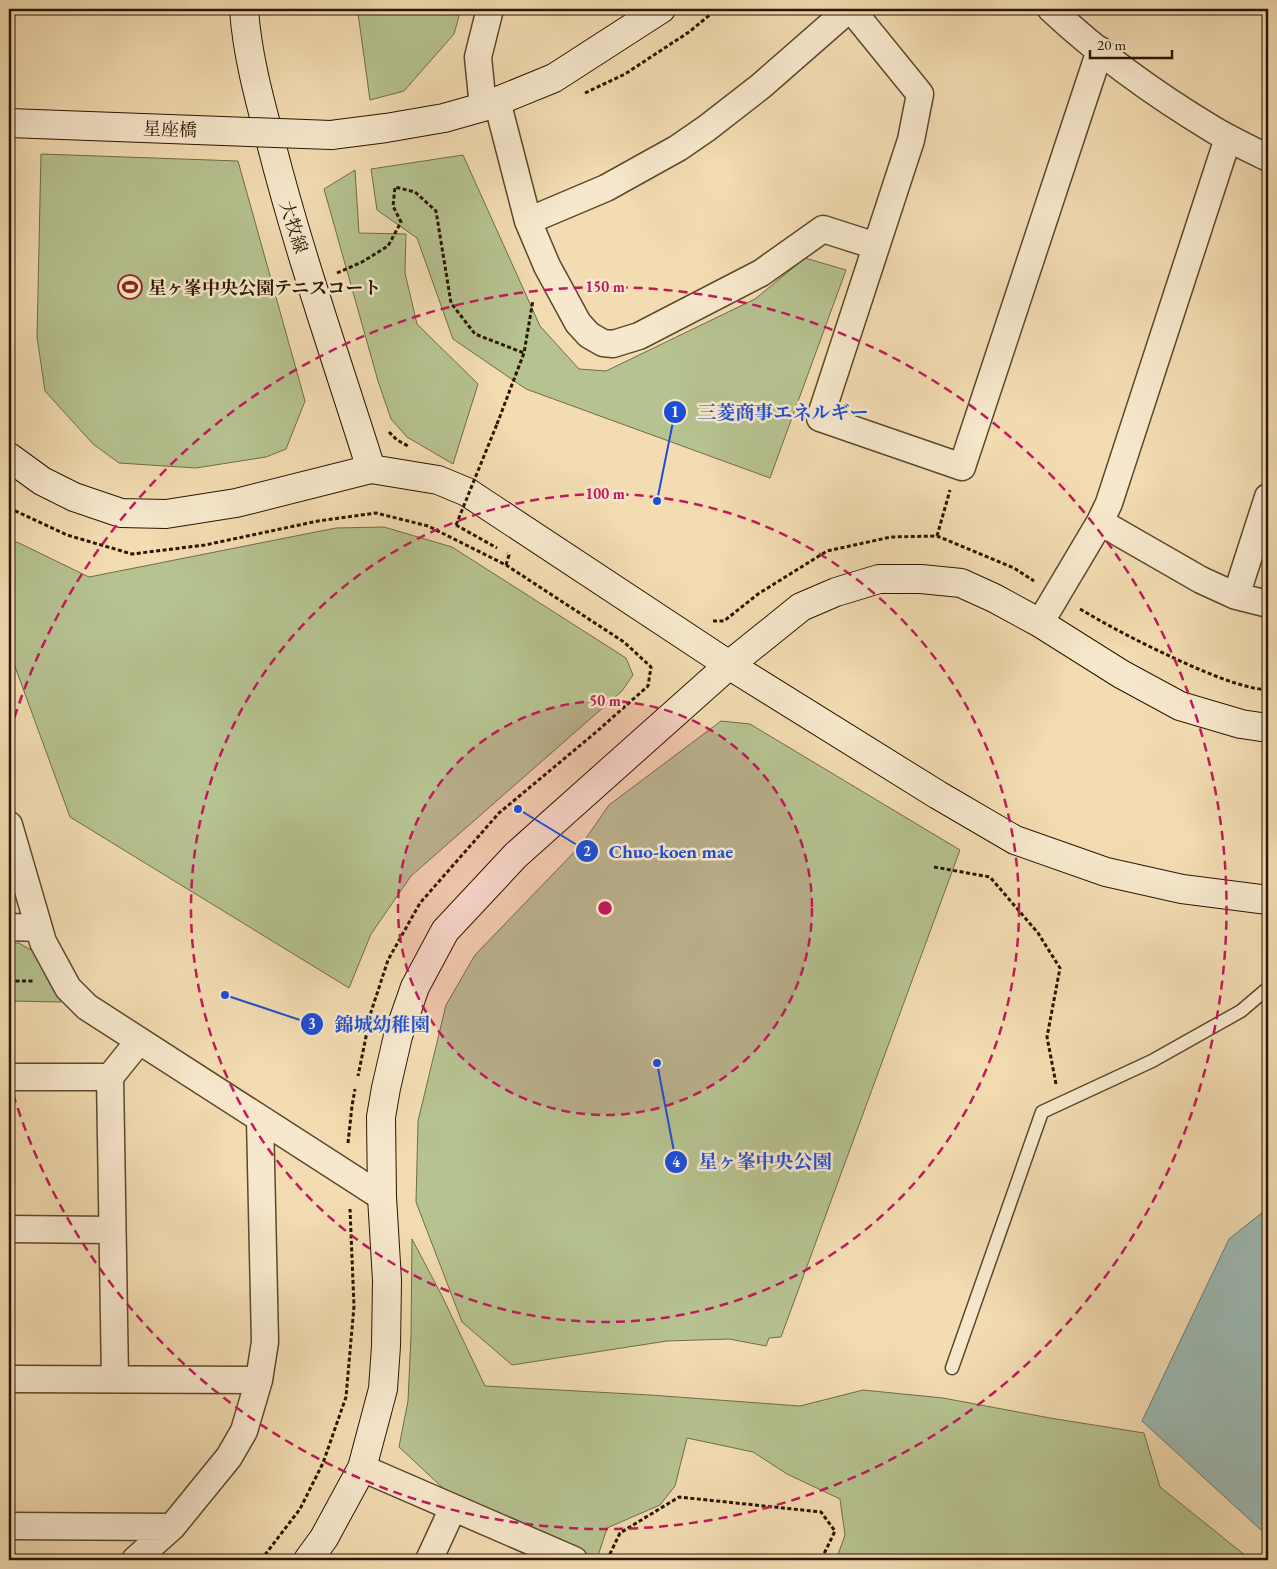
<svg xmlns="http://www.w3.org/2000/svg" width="1277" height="1569" viewBox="0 0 1277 1569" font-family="'EB Garamond','Noto Serif JP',serif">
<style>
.green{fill:#b6c290;stroke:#706c48}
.water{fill:#9dbab4;stroke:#6f786c}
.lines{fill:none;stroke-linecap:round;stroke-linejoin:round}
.lane-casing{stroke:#5c482c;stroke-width:15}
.street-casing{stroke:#5c482c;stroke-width:29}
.secondary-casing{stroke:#2a1600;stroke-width:30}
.path{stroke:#2a1600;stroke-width:3;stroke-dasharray:4 2.5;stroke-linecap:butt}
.lane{stroke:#f7e8cd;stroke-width:12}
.street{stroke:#f7e8cd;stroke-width:26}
.secondary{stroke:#f7e8cd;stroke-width:28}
.secondary-bridge-casing{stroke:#2a1600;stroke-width:30;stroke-linecap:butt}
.path-bridge{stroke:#2a1600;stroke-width:3;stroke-dasharray:4 2.5;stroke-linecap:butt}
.secondary-bridge{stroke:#f7e8cd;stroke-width:28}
.ring{fill:none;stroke:#c2185b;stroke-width:2.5;stroke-dasharray:9 6}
.labels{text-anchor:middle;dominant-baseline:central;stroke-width:5;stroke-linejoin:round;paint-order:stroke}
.street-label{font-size:18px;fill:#2a1600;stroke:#f7e8cd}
.poi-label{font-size:18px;font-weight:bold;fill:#2a1600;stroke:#f7e8cd;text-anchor:start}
.centre{fill:#c2185b;stroke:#f7e8cd;stroke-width:2.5}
.ring-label{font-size:15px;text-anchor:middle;font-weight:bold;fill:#c2185b;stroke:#f7e8cd;stroke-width:5;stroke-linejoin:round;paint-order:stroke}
.leader{fill:none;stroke:#1d4ed8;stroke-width:2}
.callout-dot{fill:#1d4ed8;stroke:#f7e8cd;stroke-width:2}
.mark-label{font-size:15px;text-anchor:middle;font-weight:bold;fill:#fff}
.callout-label{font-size:19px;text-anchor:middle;font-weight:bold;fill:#1d4ed8;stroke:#f7e8cd;stroke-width:5;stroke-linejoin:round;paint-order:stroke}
</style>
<rect width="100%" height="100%" fill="#f3dcb2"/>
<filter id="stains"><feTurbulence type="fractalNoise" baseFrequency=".004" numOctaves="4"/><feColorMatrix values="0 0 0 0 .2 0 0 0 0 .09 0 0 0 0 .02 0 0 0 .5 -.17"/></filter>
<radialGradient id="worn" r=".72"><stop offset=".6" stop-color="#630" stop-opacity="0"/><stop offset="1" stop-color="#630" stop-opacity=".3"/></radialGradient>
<path class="green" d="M360 9H461L454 34 404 91 370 100 358 13Z
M41 154 238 161 305 401 286 449 266 457 196 468 119 463 93 444 45 391 37 337Z
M463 155 540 326 579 369 606 371 755 299 805 258 846 270 770 478 526 389 453 339 417 238 377 210 371 169Z
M355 170 359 233 406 234 405 273 417 324 478 384 453 464 407 437 391 419 378 381 324 189Z
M384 527 452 547 626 658 633 675 622 691 411 876 371 934 349 988 70 817 9 650V540L19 543 89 577 336 528Z
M721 721 750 724 960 850 781 1337 769 1338 766 1346 729 1339 667 1341 512 1365 462 1322 416 1202 418 1121 446 1005 475 955 582 844 609 805Z
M9 943H19L36 953 61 1002 9 1001Z
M412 1239 442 1296 485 1386 650 1395 800 1406 863 1390 943 1398 1050 1418 1144 1433 1160 1487 1251 1560H836L845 1535 840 1499 787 1474 753 1452 687 1438 675 1486 660 1505 607 1528 597 1559 444 1489 399 1447 408 1401 411 1336Z"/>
<path class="water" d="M1268 1208V1533L1262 1531 1142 1421 1229 1239Z"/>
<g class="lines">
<g class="lane-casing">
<path id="lane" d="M952 1368 1042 1112 1152 1061 1241 1011 1268 988"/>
</g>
<g class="street-casing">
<path id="street" d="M851 9 920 94 911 140 820 418 962 467 1100 50
M1051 9C1100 55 1156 95 1214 130 1231 140 1250 149 1268 158
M497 101 528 221 547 266 578 323 589 335 603 343 613 344 639 336 761 273 823 229 876 246
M483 107 478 57 490 9
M528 221 606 188 678 148 707 128 761 86 849 9
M1100 522 1201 580 1236 596 1268 604
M1236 596 1268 497
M1040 623 1100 522 1109 503 1228 138
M9 825 43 942 68 988 87 1007 382 1197
M9 927 39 928
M9 1077H110
M9 1229 112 1230
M9 1379 259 1380
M115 1379 110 1077 139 1041
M362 1468 574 1560
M9 1526 172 1527
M135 1560 172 1527 229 1457 244 1431 259 1380 265 1342 260 1119
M429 1560 453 1508"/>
</g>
<g class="secondary-casing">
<path id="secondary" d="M244 9C247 54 259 98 271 143 299 253 337 361 371 469
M331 135 386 128 444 118 483 107 554 78 661 9
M9 457 42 481 74 497 121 513 166 514 236 503 371 469 438 480 467 492 729 665 938 795 1015 840 1106 872 1182 889 1268 900
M308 1560 324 1538 362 1468 383 1389 386 1346 387 1280 382 1197 381 1117 386 1088 398 1036 415 987 445 931 516 855 729 665 801 607 836 592 879 579H921L961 583 994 598 1040 623 1121 674 1180 706 1241 724 1268 728"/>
</g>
<path class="path" d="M585 93 625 74 689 32 717 9
M337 273 362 262 388 246 401 222 393 206 395 187 415 192 436 211 451 303 475 334 524 353
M497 424 524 353 533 300
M389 432 397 440 408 446
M9 508 67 535 132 554 205 545 318 521 376 513 428 526 506 565 624 642 651 667 648 686 595 733 499 813 420 903 388 960 371 1012 358 1076
M456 525 497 548
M937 536 950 490
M506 565 509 555 507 553
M1080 609C1117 631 1155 650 1196 668 1218 677 1243 688 1268 690
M713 621H724L758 594 827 551 891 537 937 536 1014 568 1034 581
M934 867 990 877 1038 933 1060 968 1047 1037 1056 1084
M9 981H33
M348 1143 352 1106 355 1089
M261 1560 300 1509 323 1463 346 1397 354 1306 350 1209
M607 1560 620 1533 679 1497 821 1512 835 1531 821 1560"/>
<use href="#lane" class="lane"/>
<use href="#street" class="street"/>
<use href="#secondary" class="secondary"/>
<g class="secondary-bridge-casing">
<path id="secondary-bridge" d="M9 123 331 135"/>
</g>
<path class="path-bridge" d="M456 525 497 424"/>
<use href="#secondary-bridge" class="secondary-bridge"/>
</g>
<circle cx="605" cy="908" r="207" fill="#c2185b" fill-opacity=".12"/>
<g class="ring">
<circle cx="605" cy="908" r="207"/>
<circle cx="605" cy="908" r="414"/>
<path d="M10 732A621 621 0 1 1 10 1084"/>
</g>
<defs>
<g id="stadium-ring" transform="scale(1.25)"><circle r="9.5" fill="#f7e8cd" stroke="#8f2418" stroke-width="1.5"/><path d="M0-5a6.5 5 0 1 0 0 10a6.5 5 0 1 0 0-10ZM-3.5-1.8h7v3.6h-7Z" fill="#8f2418"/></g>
</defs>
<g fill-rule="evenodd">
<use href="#stadium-ring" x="130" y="287"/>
</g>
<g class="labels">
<g class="street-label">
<text transform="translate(170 129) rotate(2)">星座橋</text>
<text transform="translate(294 227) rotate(72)">大牧線</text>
</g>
<g class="poi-label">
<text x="148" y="287">星ヶ峯中央公園テニスコート</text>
</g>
</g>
<circle cx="605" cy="908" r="8" class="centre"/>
<g class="ring-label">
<text x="605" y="292">150 m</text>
<text x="605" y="499">100 m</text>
<text x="605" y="706">50 m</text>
</g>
<path class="leader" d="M657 501L675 412M518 809L587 851M225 995L312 1024M657 1063L676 1162"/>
<g class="callout-dot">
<circle cx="657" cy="501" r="5"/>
<circle cx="518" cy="809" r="5"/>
<circle cx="225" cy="995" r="5"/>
<circle cx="657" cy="1063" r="5"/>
<circle cx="675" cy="412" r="12"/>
<circle cx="587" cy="851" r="12"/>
<circle cx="312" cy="1024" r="12"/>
<circle cx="676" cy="1162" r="12"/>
</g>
<g class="mark-label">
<text x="675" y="417">1</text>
<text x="587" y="856">2</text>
<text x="312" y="1029">3</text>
<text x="676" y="1167">4</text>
</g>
<g class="callout-label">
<text x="783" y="419">三菱商事エネルギー</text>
<text x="671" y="858">Chuo-koen mae</text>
<text x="382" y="1031">錦城幼稚園</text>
<text x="765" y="1168">星ヶ峯中央公園</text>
</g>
<rect width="1277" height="1569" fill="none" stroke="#f3dcb2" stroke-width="30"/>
<rect x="10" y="10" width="1257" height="1549" fill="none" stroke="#2a1600" stroke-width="2.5"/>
<rect x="15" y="15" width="1247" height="1539" fill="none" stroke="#2a1600"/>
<path d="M1090 50v8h82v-8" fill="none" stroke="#2a1600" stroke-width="2.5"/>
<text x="1097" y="50" font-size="15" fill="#2a1600" stroke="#f7e8cd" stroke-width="4" paint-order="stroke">20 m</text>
<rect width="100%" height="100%" filter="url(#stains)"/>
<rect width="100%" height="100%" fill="url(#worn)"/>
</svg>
